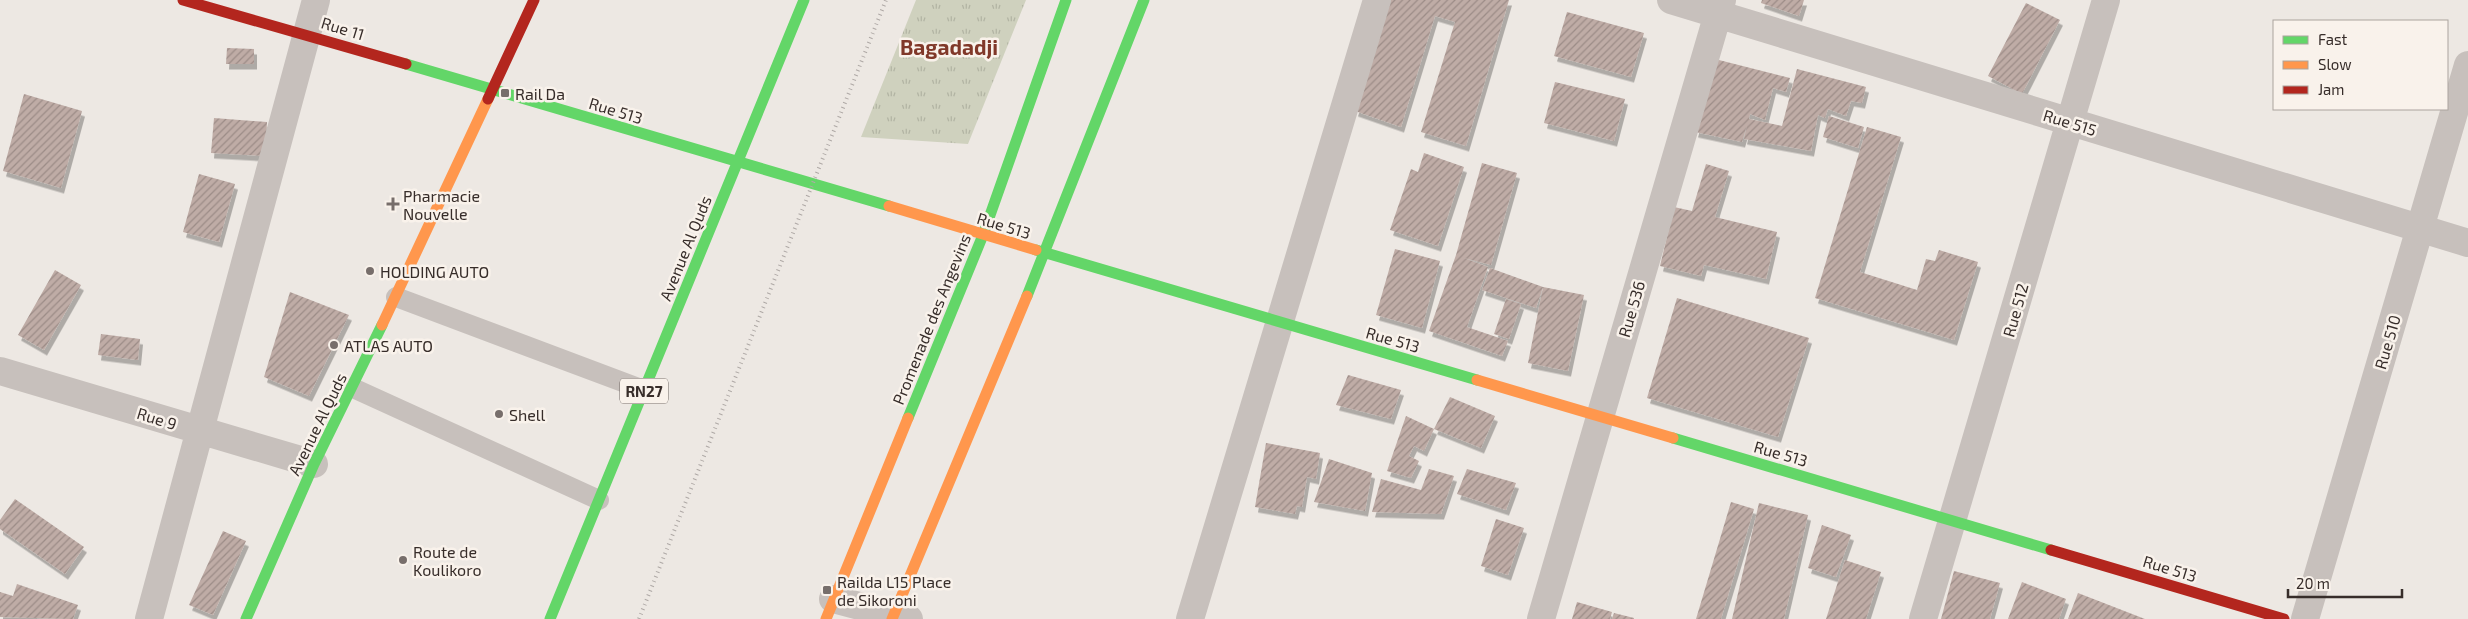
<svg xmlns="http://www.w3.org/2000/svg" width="2468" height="619" viewBox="0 0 2468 619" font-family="'Exo 2',sans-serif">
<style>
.grass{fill:url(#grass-tufts)}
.building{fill:url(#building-hatch);filter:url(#shadow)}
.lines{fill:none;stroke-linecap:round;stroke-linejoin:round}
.lane{stroke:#c7c0bc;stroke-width:20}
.street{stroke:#c7c0bc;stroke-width:28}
.fast{stroke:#63d668;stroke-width:11}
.slow{stroke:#ff974d;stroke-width:11}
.jam{stroke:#b3261e;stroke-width:11}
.rail{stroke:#afa9a6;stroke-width:4;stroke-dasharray:1 4;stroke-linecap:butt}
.poi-dot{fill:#776e6b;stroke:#f9f2eb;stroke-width:2}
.labels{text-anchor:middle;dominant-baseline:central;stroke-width:5;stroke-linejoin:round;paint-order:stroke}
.shield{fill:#f9f2eb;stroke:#716864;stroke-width:1}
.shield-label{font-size:15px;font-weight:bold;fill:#372d2a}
.street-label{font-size:16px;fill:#372d2a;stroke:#f9f2eb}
.poi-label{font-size:16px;fill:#372d2a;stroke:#f9f2eb;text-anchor:start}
.district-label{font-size:21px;font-weight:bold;fill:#803829;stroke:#f9f2eb}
</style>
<defs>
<pattern id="grass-tufts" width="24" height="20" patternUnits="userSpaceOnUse" patternTransform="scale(1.25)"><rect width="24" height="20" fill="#cfd1be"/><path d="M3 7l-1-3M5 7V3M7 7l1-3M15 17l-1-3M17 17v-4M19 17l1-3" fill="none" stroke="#b2b4a3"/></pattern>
<pattern id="building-hatch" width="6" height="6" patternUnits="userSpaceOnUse" patternTransform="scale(1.25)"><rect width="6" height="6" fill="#bfaca6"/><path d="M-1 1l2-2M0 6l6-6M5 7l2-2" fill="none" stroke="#9c8c87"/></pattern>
<filter id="shadow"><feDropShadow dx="3" dy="5.5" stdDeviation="0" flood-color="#0004"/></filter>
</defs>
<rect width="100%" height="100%" fill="#ede8e3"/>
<path class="grass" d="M916 0H1026L968 144 861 137Z"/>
<path class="building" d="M1389 0H1509L1466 146 1421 132 1455 22 1435 16 1401 127 1355 111Z
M1762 0H1804L1799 16 1761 3Z
M2026 3 2060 20 2022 94 1988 76Z
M1567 12 1644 33 1631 77 1554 56Z
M227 48 254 49V64H226Z
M1715 59 1790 78 1786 92 1773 88 1765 120 1750 114 1749 119 1782 126 1797 69 1866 87 1862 103 1851 101 1846 116 1828 109 1825 118 1818 115 1811 151 1744 139 1747 125 1742 142 1695 132Z
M1555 82 1625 99 1614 141 1544 123Z
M24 94 82 111 61 188 3 171Z
M1829 116 1864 127 1858 148 1823 137Z
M214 118 267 122 265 156 211 153Z
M1867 127 1901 137 1860 272 1917 290 1926 259 1935 261 1939 250 1978 262 1954 340 1815 298Z
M1424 153 1464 167 1438 246 1390 230 1411 169 1418 172Z
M1482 163 1517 173 1491 265 1464 258 1488 267 1467 327 1508 341 1502 356 1429 331 1456 255Z
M1706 164 1729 171 1715 217 1777 232 1766 279 1704 265 1701 276 1660 266 1674 207 1692 211Z
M199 174 235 184 219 242 183 232Z
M1395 249 1440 261 1422 328 1376 315Z
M1490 268 1543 287 1536 308 1482 290Z
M55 270 81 285 44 350 18 335Z
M1543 287 1584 295 1568 371 1528 363Z
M290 292 349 315 309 396 264 377Z
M1677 298 1809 338 1778 437 1647 398Z
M1506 299 1521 304 1509 339 1494 334Z
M101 334 140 339 138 360 98 355Z
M1348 375 1401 390 1391 419 1336 405Z
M1450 397 1495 416 1481 448 1434 429Z
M1406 416 1434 429 1424 451 1414 446 1409 456 1419 461 1411 478 1387 471Z
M1266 443 1320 453 1316 479 1307 477 1302 507 1297 506 1295 514 1255 507Z
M1329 459 1372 473 1365 511 1314 502Z
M1429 469 1454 476 1441 514 1372 512 1381 479 1421 490Z
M1467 469 1516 483 1506 510 1457 494Z
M15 499 84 547 65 574 0 529V520Z
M1731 502 1754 509 1721 619H1696Z
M1759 503 1808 515 1784 619H1732Z
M1496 519 1524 528 1508 575 1481 566Z
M1822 525 1851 535 1836 577 1808 568Z
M223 531 246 541 213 615 189 605Z
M1845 560 1881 572 1866 619H1826Z
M1954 571 2000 583 1990 619H1941Z
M2022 582 2066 599 2059 619H2008Z
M17 584 78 605 73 619 0 617V592L13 596Z
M2078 593 2145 619H2068Z
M1577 602 1612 612 1610 619H1572Z
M1614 613 1634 618V619H1612Z"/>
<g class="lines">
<path class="lane" d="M396 297 644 390
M353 388 599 500"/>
<path class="street" d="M1671 0 2468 243
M0 371 314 464
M833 599 909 619
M149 619 316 0
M1190 619 1377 0
M1541 619 1722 0
M1923 619 2106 0
M2305 619 2468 65"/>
<path class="fast" d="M406 64 889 206
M1036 250 1477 380
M1027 296 1144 0
M908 418 983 235 1066 0
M1673 438 2051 550
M246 619 314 464 382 325
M550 619 804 0"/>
<path class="slow" d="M889 206 1036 250
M382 325 488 99
M1477 380 1673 438
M826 619 908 418
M892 619 1027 296"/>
<path class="jam" d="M183 0 406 64
M488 99 534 0
M2051 550 2284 619"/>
<path class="rail" d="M639 619 886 0"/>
</g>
<g class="poi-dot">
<rect x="500" y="88" width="10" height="10" rx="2.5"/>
<path d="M390.5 196.5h5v5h5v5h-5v5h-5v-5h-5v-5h5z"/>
<circle cx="370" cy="271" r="5"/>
<circle cx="334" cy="345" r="5"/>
<circle cx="499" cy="414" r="5"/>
<circle cx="403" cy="560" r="5"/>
<rect x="822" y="585" width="10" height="10" rx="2.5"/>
</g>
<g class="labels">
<rect class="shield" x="620" y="378.5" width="48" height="25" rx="4"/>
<g class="shield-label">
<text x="644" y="391">RN27</text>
</g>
<g class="street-label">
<text transform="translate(343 28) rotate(17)">Rue 11</text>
<text transform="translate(616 110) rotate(17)">Rue 513</text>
<text transform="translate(2070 122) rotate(17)">Rue 515</text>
<text transform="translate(1004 225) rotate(17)">Rue 513</text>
<text transform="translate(685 248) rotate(-68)">Avenue Al Quds</text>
<text transform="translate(1631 309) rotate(-74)">Rue 536</text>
<text transform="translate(2015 310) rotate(-74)">Rue 512</text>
<text transform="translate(931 319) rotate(-68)">Promenade des Angevins</text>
<text transform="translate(1393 339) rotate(16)">Rue 513</text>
<text transform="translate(2387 342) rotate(-74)">Rue 510</text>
<text transform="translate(157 418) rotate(17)">Rue 9</text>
<text transform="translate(317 424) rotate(-64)">Avenue Al Quds</text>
<text transform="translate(1781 453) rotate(16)">Rue 513</text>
<text transform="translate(2170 568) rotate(17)">Rue 513</text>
</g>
<g class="poi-label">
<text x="515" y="93">Rail Da</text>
<text x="403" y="195">Pharmacie<tspan x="403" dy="18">Nouvelle</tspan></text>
<text x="380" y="271">HOLDING AUTO</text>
<text x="344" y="345">ATLAS AUTO</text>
<text x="509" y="414">Shell</text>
<text x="413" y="551">Route de<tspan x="413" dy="18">Koulikoro</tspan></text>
<text x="837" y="581">Railda L15 Place<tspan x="837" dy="18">de Sikoroni</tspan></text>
</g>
<g class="district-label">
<text x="949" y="46">Bagadadji</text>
</g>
</g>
<rect x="2273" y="20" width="175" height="90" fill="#f9f2eb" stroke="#aba39e"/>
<rect x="2283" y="36" width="25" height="8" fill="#63d668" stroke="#aba39e"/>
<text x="2318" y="45" font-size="15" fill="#372d2a">Fast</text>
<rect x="2283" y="61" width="25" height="8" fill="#ff974d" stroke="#aba39e"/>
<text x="2318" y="70" font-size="15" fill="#372d2a">Slow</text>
<rect x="2283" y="86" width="25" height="8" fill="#b3261e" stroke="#aba39e"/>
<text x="2318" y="95" font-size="15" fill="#372d2a">Jam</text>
<path d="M2288 589v8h114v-8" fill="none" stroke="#372d2a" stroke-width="2.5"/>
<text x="2296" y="589" font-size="15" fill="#372d2a" stroke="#f9f2eb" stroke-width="4" paint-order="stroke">20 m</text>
</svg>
